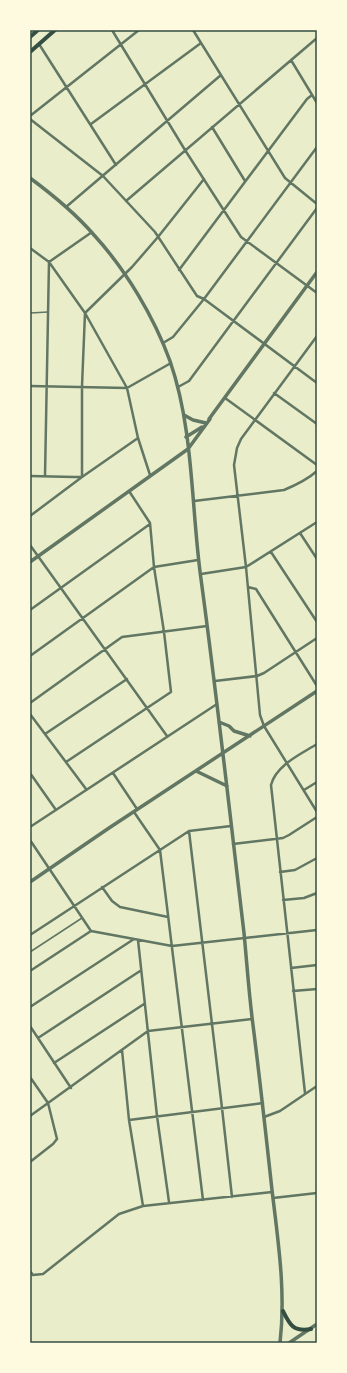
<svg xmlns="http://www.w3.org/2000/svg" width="347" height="1373" viewBox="0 0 347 1373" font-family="'DejaVu Sans',sans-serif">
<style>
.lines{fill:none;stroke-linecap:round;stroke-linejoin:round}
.service{stroke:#617663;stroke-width:1.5}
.minor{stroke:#617663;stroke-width:2.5}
.tertiary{stroke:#617663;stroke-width:3.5}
.secondary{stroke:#344e41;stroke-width:4}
.neatline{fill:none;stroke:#344e41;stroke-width:1.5}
</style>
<rect width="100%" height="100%" fill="#e9edc9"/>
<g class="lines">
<path class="service" d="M30 313 48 312
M30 952 82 918"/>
<path class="minor" d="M112 30 185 150 241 237 317 293
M193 30 285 178 317 204
M39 44 116 165
M291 60 317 103
M30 116 139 30
M30 119 103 176 155 232 197 296 204 299 317 383
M91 124 201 43
M212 127 245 181
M126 201 317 38
M66 207 221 75
M30 248 49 262 85 313 127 388 138 438 150 475
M179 270 307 99 312 95
M317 336 241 439 237 448 234 465 246 567 260 715 264 726 317 812
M163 343 173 337 204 299 317 147
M30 386 127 388 171 363
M178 387 189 381 317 208
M274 393 317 424
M225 398 317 465
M30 476 74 477H82V386L85 313 132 267 158 237 204 179
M45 476 49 262 92 232
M194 501 284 490C296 485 308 479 317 471
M30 516 82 477 138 438
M300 533 317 559
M30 545 167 736
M271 552 317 622
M201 574 246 567 317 522
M248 587 256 589 317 686
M30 610 150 524
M30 656 154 567 198 560
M215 681 257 676 264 673 317 638
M30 703 122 637 207 626
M30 714 86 789
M45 734 127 679
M66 762 171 692 164 632 154 567 150 523 129 491
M30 773 56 810
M113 773 137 809
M304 790 317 782
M134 812 160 850 203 1200
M30 827 217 704
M189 831 222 1108 232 1197
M30 840 91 931 172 946 317 930
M233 844 283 838 289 835 317 817
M280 872 295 870 317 858
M102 887 112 901 120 907 168 917
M283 900 304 898 317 893
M30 935 189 831 231 826
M138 940 157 1116 169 1202
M291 968 317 965
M30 971 91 931
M293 991 317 989
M30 1007 134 939
M30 1026 71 1088
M38 1038 140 971
M122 1050 129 1120 143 1206
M54 1063 144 1004
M30 1077 48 1103 57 1139 53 1144 30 1162
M305 1093 271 785C276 765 301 754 317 744
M30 1116 148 1031 252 1019
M264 1117 280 1111 317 1086
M129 1120 263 1103
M273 1198 317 1193
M30 1271 33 1275 43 1274 119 1214 143 1206 272 1192"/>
<path class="tertiary" d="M30 178C53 195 75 213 94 235 126 270 154 317 170 361 194 430 191 508 201 579 217 697 230 815 244 933 247 964 249 995 253 1025 260 1080 266 1135 272 1190 278 1241 286 1291 280 1343
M184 415 193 420 206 423
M209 419 317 272
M186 437 202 427
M30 562 188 449 210 419
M219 722 229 726 234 731 250 736
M196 771 227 786
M30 882 109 828 317 691
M289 1343 317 1324"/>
<path class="secondary" d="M30 37 38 30
M30 52 55 30
M283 1311C290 1325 293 1332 311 1329"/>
</g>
<rect width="347" height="1373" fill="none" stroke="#fefae0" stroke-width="62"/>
<rect x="31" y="31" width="285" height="1311" class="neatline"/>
</svg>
